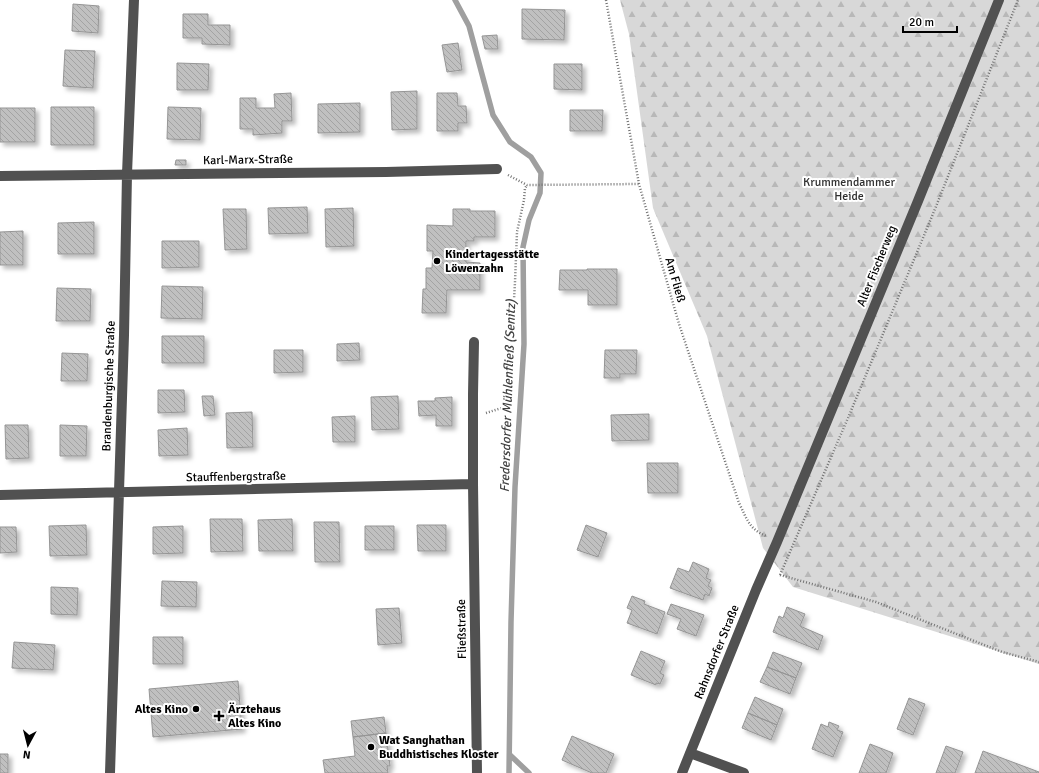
<svg xmlns="http://www.w3.org/2000/svg" width="1039" height="773" viewBox="0 0 1039 773" font-family="Signika,sans-serif">
<style>
.forest{fill:url(#forest-firs)}
.lines{fill:none;stroke-linecap:round;stroke-linejoin:round}
.stream{stroke:#9f9f9f;stroke-width:5.5}
.building{fill:url(#building-back-hatch);stroke:#959595;filter:url(#shadow)}
.path{stroke:#737373;stroke-width:2.5;stroke-dasharray:1 2;stroke-linecap:butt}
.minor{stroke:#515151;stroke-width:10}
.poi-dot{fill:#000;stroke:#fff;stroke-width:1.5}
.labels{text-anchor:middle;dominant-baseline:central;stroke-width:4;stroke-linejoin:round;paint-order:stroke}
.street-label{font-size:12px;fill:#000;stroke:#fff}
.park-label{font-size:12px;fill:#2f2f2f;stroke:#fff}
.poi-label{font-size:12px;font-weight:bold;fill:#000;stroke:#fff;text-anchor:start}
.water-label{font-size:13px;font-style:italic;fill:#404040;stroke:#fff}
</style>
<defs>
<pattern id="forest-firs" width="22" height="20" patternUnits="userSpaceOnUse"><rect width="22" height="20" fill="#d8d8d8"/><path d="M5 1l3.5 6h-7zM16 11l3.5 6h-7z" fill="#b8b8b8"/></pattern>
<pattern id="building-back-hatch" width="6" height="6" patternUnits="userSpaceOnUse"><rect width="6" height="6" fill="#c0c0c0"/><path d="M-1 5l2 2M0 0l6 6M5-1l2 2" fill="none" stroke="#a3a3a3"/></pattern>
<filter id="shadow"><feDropShadow dx="3.5" dy="3.5" stdDeviation="2" flood-color="#0004"/></filter>
</defs>
<rect width="100%" height="100%" fill="#fff"/>
<path class="forest" d="M620 0H1039V664L793 587 763 548 707 336 653 208 629 34Z"/>
<g class="lines">
<path class="stream" d="M455 0 469 26 493 115 510 142 531 157 541 173 540 193 529 220 523 247 524 344 515 487 511 622 509 773
M510 755 529 773"/>
</g>
<path class="building" d="M73 4 99 6 98 33 72 31Z
M522 9 565 10 564 40 522 39Z
M183 14H208V25H230V45L202 44V38H183Z
M497 35 498 49H485L482 36Z
M458 43 462 70 447 72 442 45Z
M65 50 95 51 93 88 63 86Z
M177 63 209 64 208 90H177Z
M554 64H582V90L554 89Z
M417 91V129L392 130 391 92Z
M291 93 292 121H282V133L253 135V129H240V98H256V108H275L274 94Z
M437 93H457L458 106H466L467 123H458V131H437Z
M360 103V132L318 133V104Z
M51 107H94V145H51Z
M168 107 201 108 200 140 167 139Z
M0 108H35V142H0Z
M570 110H603L602 131H570Z
M176 160H186V165H175Z
M307 207 308 233 269 234 268 208Z
M353 208 354 246 326 247 325 209Z
M223 209H246L247 249 225 250Z
M453 209H470V211H495V237H474V241H466V262L480 263V290H447L446 313H422L423 289H426V268H432L433 251H427V225L453 226Z
M94 222V254H58V223Z
M23 231V265H0V232Z
M162 241H199V267L162 268Z
M587 269H617V305H588V290H559L560 270H587Z
M162 286 203 287 202 319 161 318Z
M57 288 91 289 90 321H56Z
M162 336H204V363H162Z
M359 343 360 360 337 361V344Z
M274 350H303V372L274 373Z
M605 350H637L636 374H620V378H604Z
M62 353 88 354 87 381H61Z
M158 390H184L185 412 158 413Z
M202 396H213L215 415 204 416Z
M398 396 399 429 372 430 371 397Z
M452 397V426H436V415L419 416 418 401H435V398Z
M252 412 253 447 227 448 226 413Z
M649 414V440L612 441 611 415Z
M355 416V442H333L332 417Z
M5 425H28L29 458 6 459Z
M60 425 87 426 86 456H60Z
M187 428 188 455 159 456 158 430Z
M647 463H678V493H648Z
M210 519H242L243 551 211 552Z
M292 519 293 551H259L258 520Z
M314 522H339L340 562H315Z
M86 525 87 555 50 556 49 526Z
M417 525H446V551H418Z
M586 525 607 533 598 557 577 550Z
M183 526V553L153 554V527Z
M365 526H394V550H365Z
M0 527H16L17 552 0 553Z
M693 562 709 569 706 578 711 580 708 586 712 588 709 596 705 594 703 600 670 588 678 568 689 572Z
M162 581 197 582 196 607 161 606Z
M51 587 78 588 77 615 51 614Z
M632 596 645 601 644 604 665 612 657 634 627 623 632 610 627 608Z
M671 604 704 615 696 636 677 629 681 619 667 614Z
M787 607 805 614 800 626 823 636 818 650 773 632 779 616 783 618Z
M399 608 402 643 378 645 376 609Z
M153 637H183V664H153Z
M14 642 55 645 53 670 12 668Z
M641 651 665 661 660 673 664 675 660 684 656 683V685L631 675Z
M773 652 802 663 796 678 767 667Z
M767 667 796 678 790 694 760 682Z
M238 681 242 729 153 737 149 689Z
M755 697 783 709 777 725 748 713Z
M909 698 925 704 913 735 897 729Z
M748 713 777 725 771 740 742 728Z
M384 717 386 733 353 737 351 721Z
M829 722 839 726 837 730 843 732 833 757 812 749 821 724 828 727Z
M386 733 390 766H387L388 773H325L323 760 355 756 353 737Z
M572 736 614 754 606 773H592L562 760Z
M870 744 893 753 886 773H859Z
M946 746 963 752 955 773H936Z
M983 751 1039 772V773H975Z
M0 754H8V773H0Z"/>
<g class="lines">
<path class="path" d="M606 0 639 184 679 324 739 503C747 519 749 529 766 536
M508 175 527 185 639 184
M486 413 508 406 515 282 517 232 524 200 525 188 527 185
M780 575 848 418 935 209 1018 0
M780 575 876 602 1002 652 1039 662"/>
<path class="minor" d="M0 176 386 172 497 169
M474 342 473 394V484L477 773
M0 495 473 484
M690 753 744 773
M110 773 124 335 127 174 134 0
M682 773 756 590 777 542 918 201 999 0"/>
</g>
<g class="poi-dot">
<circle cx="437" cy="261" r="4"/>
<circle cx="196" cy="709" r="4"/>
<path d="M217 710h4v4h4v4h-4v4h-4v-4h-4v-4h4z"/>
<circle cx="371" cy="747" r="4"/>
</g>
<g class="labels">
<g class="street-label">
<text transform="translate(248 160) rotate(-1)">Karl-Marx-Straße</text>
<text transform="translate(877 266) rotate(-68)">Alter Fischerweg</text>
<text transform="translate(675 280) rotate(74)">Am Fließ</text>
<text transform="translate(109 386) rotate(-88)">Brandenburgische Straße</text>
<text transform="translate(236 477) rotate(-1)">Stauffenbergstraße</text>
<text transform="translate(462 629) rotate(-91)">Fließstraße</text>
<text transform="translate(717 652) rotate(-68)">Rahnsdorfer Straße</text>
</g>
<g class="park-label">
<text x="849" y="182">Krummendammer<tspan x="849" dy="14">Heide</tspan></text>
</g>
<g class="poi-label">
<text x="445" y="254">Kindertagesstätte<tspan x="445" dy="14">Löwenzahn</tspan></text>
<text x="188" y="709" text-anchor="end">Altes Kino</text>
<text x="228" y="709">Ärztehaus<tspan x="228" dy="14">Altes Kino</tspan></text>
<text x="379" y="740">Wat Sanghathan<tspan x="379" dy="14">Buddhistisches Kloster</tspan></text>
</g>
<g class="water-label">
<text transform="translate(508 396) rotate(-88)">Fredersdorfer Mühlenfließ (Senitz)</text>
</g>
</g>
<g transform="translate(28 745) rotate(187)" stroke="#ffffff" stroke-width="3" paint-order="stroke">
<path d="M0-3L7 15L0 10L-7 15Z" fill="#000000"/>
<text y="-6" font-size="11" font-weight="bold" text-anchor="middle" fill="#000000">N</text>
</g>
<path d="M903 26v6h54v-6" fill="none" stroke="#000000" stroke-width="2"/>
<text x="909" y="26" font-size="12" fill="#000000" stroke="#ffffff" stroke-width="3" paint-order="stroke">20 m</text>
</svg>
